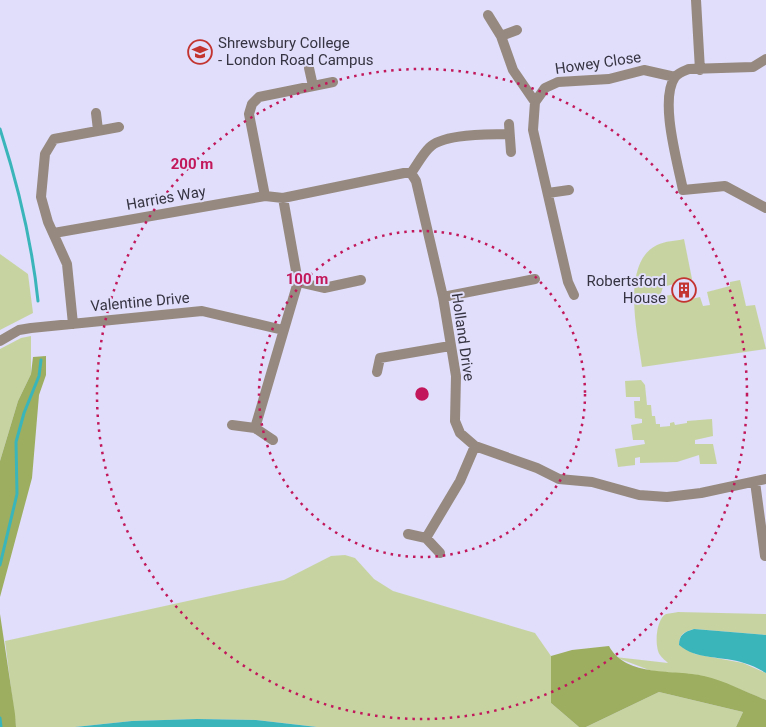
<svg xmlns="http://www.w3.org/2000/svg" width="766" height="727" viewBox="0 0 766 727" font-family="Roboto,sans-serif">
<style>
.green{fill:#c7d4a2}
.forest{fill:#9dae60}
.water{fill:#3ab5ba}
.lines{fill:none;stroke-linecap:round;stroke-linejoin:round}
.stream{stroke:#3ab5ba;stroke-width:3}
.street{stroke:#96897f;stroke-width:10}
.ring{fill:none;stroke:#c2185b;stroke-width:2.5;stroke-dasharray:2.5 5}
.labels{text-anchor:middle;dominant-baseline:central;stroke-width:4;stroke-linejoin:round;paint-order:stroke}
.poi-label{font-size:15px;fill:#363442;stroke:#e0defa;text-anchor:start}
.street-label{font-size:15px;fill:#363442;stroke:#e0defa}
.centre{fill:#c2185b;stroke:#e0defa;stroke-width:2.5}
.ring-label{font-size:15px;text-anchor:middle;font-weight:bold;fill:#c2185b;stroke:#e0defa;stroke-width:4;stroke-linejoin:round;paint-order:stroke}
</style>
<rect width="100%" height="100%" fill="#e0defa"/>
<path class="green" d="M684 239 692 279 663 287 661 293 665 296 680 293 682 301 700 297 703 306 710 305 707 292 730 286V282L740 280 746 306 755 305 766 349 642 367C638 335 620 263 657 245 665 241 676 241 684 239Z
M0 254 28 274 33 313 0 330Z
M31 336V374L18 401 0 461V349L21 338Z
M641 380 645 385 647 405H651L652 416H655L656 424H660V427L670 426V423L674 422 675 425 687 423V421L712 419 713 436 695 440V444H713L717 464H700L699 455 677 462 640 463V457L635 458V465L618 467 615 449 645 444 644 440H633L631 425 642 423V419L635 418 634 401H640V397H626L625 381Z
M345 555 355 558 374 579 393 591 535 633 551 656V703L579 727H317L256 720 197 719 132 721 75 727H16L5 641 284 580 331 556Z
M678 612 766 614V635L694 629C684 632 679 634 679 645L695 654 743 663 766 673V700L732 686 678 673H657L615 657 668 663C666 661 662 658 660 655 654 646 656 619 666 614 670 613 675 613 678 612Z
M659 692 743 712 736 727H586Z"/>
<path class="forest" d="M46 356V375L39 395 32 478 0 597V461L18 401 31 374 33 357Z
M0 614 15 714 16 727H0Z
M609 646C626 678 675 669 704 676 725 681 746 692 766 700V727H736L743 712 659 692 586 727H579L551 703V656L572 650Z"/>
<path class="water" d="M694 629 766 635V673C759 669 752 665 744 663 724 656 696 660 679 645 679 635 684 632 694 629Z
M197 719 256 720 317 727H75L132 721Z"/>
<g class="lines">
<path class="stream" d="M0 129C18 185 32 243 38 301
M0 565 17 494 16 442 24 413 39 376 41 360
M0 718 1 727"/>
<path class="street" d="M696 0 700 70
M488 15 501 36 513 70 535 102
M501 36 517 30
M766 59 753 67 689 69C684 71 678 73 675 77 659 100 678 164 683 190L725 186 766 208
M309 68 313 86
M96 113 98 130
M509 124 511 152
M411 173C417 165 422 155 429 148 443 133 489 135 509 134
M548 193 569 190
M265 196 249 114 252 104 259 97 333 82
M54 233 265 196 283 198 404 173H411L416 181 443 297 456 376 455 421 460 433 475 446 537 468 559 479 592 482 639 495 667 497 701 493 766 479
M298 282 324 288 361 280
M574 295 568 282 533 130 535 102 545 88 558 82 609 79 644 70 675 77
M443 297 535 279
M73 324 67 264 48 222 41 197 45 154 54 139 119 127
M0 341 19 330 31 328 202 311 283 330
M377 372 380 358 450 346
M232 425 255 428 273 440
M255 428 298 282 283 198
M755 482 765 556
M408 534 426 538 440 553
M426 538 460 481 475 446"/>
</g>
<g class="ring">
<circle cx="422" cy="394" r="163"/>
<circle cx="422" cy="394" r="325"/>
</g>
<defs>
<g id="university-ring" transform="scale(1.25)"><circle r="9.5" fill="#e0defa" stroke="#c33431" stroke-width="1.5"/><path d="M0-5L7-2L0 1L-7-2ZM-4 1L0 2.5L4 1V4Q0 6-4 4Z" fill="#c33431"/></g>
<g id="building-ring" transform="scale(1.25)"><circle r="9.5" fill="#e0defa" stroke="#c33431" stroke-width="1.5"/><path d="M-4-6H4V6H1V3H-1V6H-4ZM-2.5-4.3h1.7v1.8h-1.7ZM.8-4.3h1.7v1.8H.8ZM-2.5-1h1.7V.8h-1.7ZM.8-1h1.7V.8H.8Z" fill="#c33431"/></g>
</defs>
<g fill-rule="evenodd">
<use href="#university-ring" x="200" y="52"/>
<use href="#building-ring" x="684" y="290"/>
</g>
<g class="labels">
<g class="poi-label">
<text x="218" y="43">Shrewsbury College<tspan x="218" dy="17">- London Road Campus</tspan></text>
<text x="666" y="281" text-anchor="end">Robertsford<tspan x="666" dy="17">House</tspan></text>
</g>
<g class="street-label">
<text transform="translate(598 63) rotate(-8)">Howey Close</text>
<text transform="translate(166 198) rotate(-10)">Harries Way</text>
<text transform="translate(140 302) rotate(-5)">Valentine Drive</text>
<text transform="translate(463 337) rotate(82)">Holland Drive</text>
</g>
</g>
<circle cx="422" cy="394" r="8" class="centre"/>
<g class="ring-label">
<text x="192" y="169">200 m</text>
<text x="307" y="284">100 m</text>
</g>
</svg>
